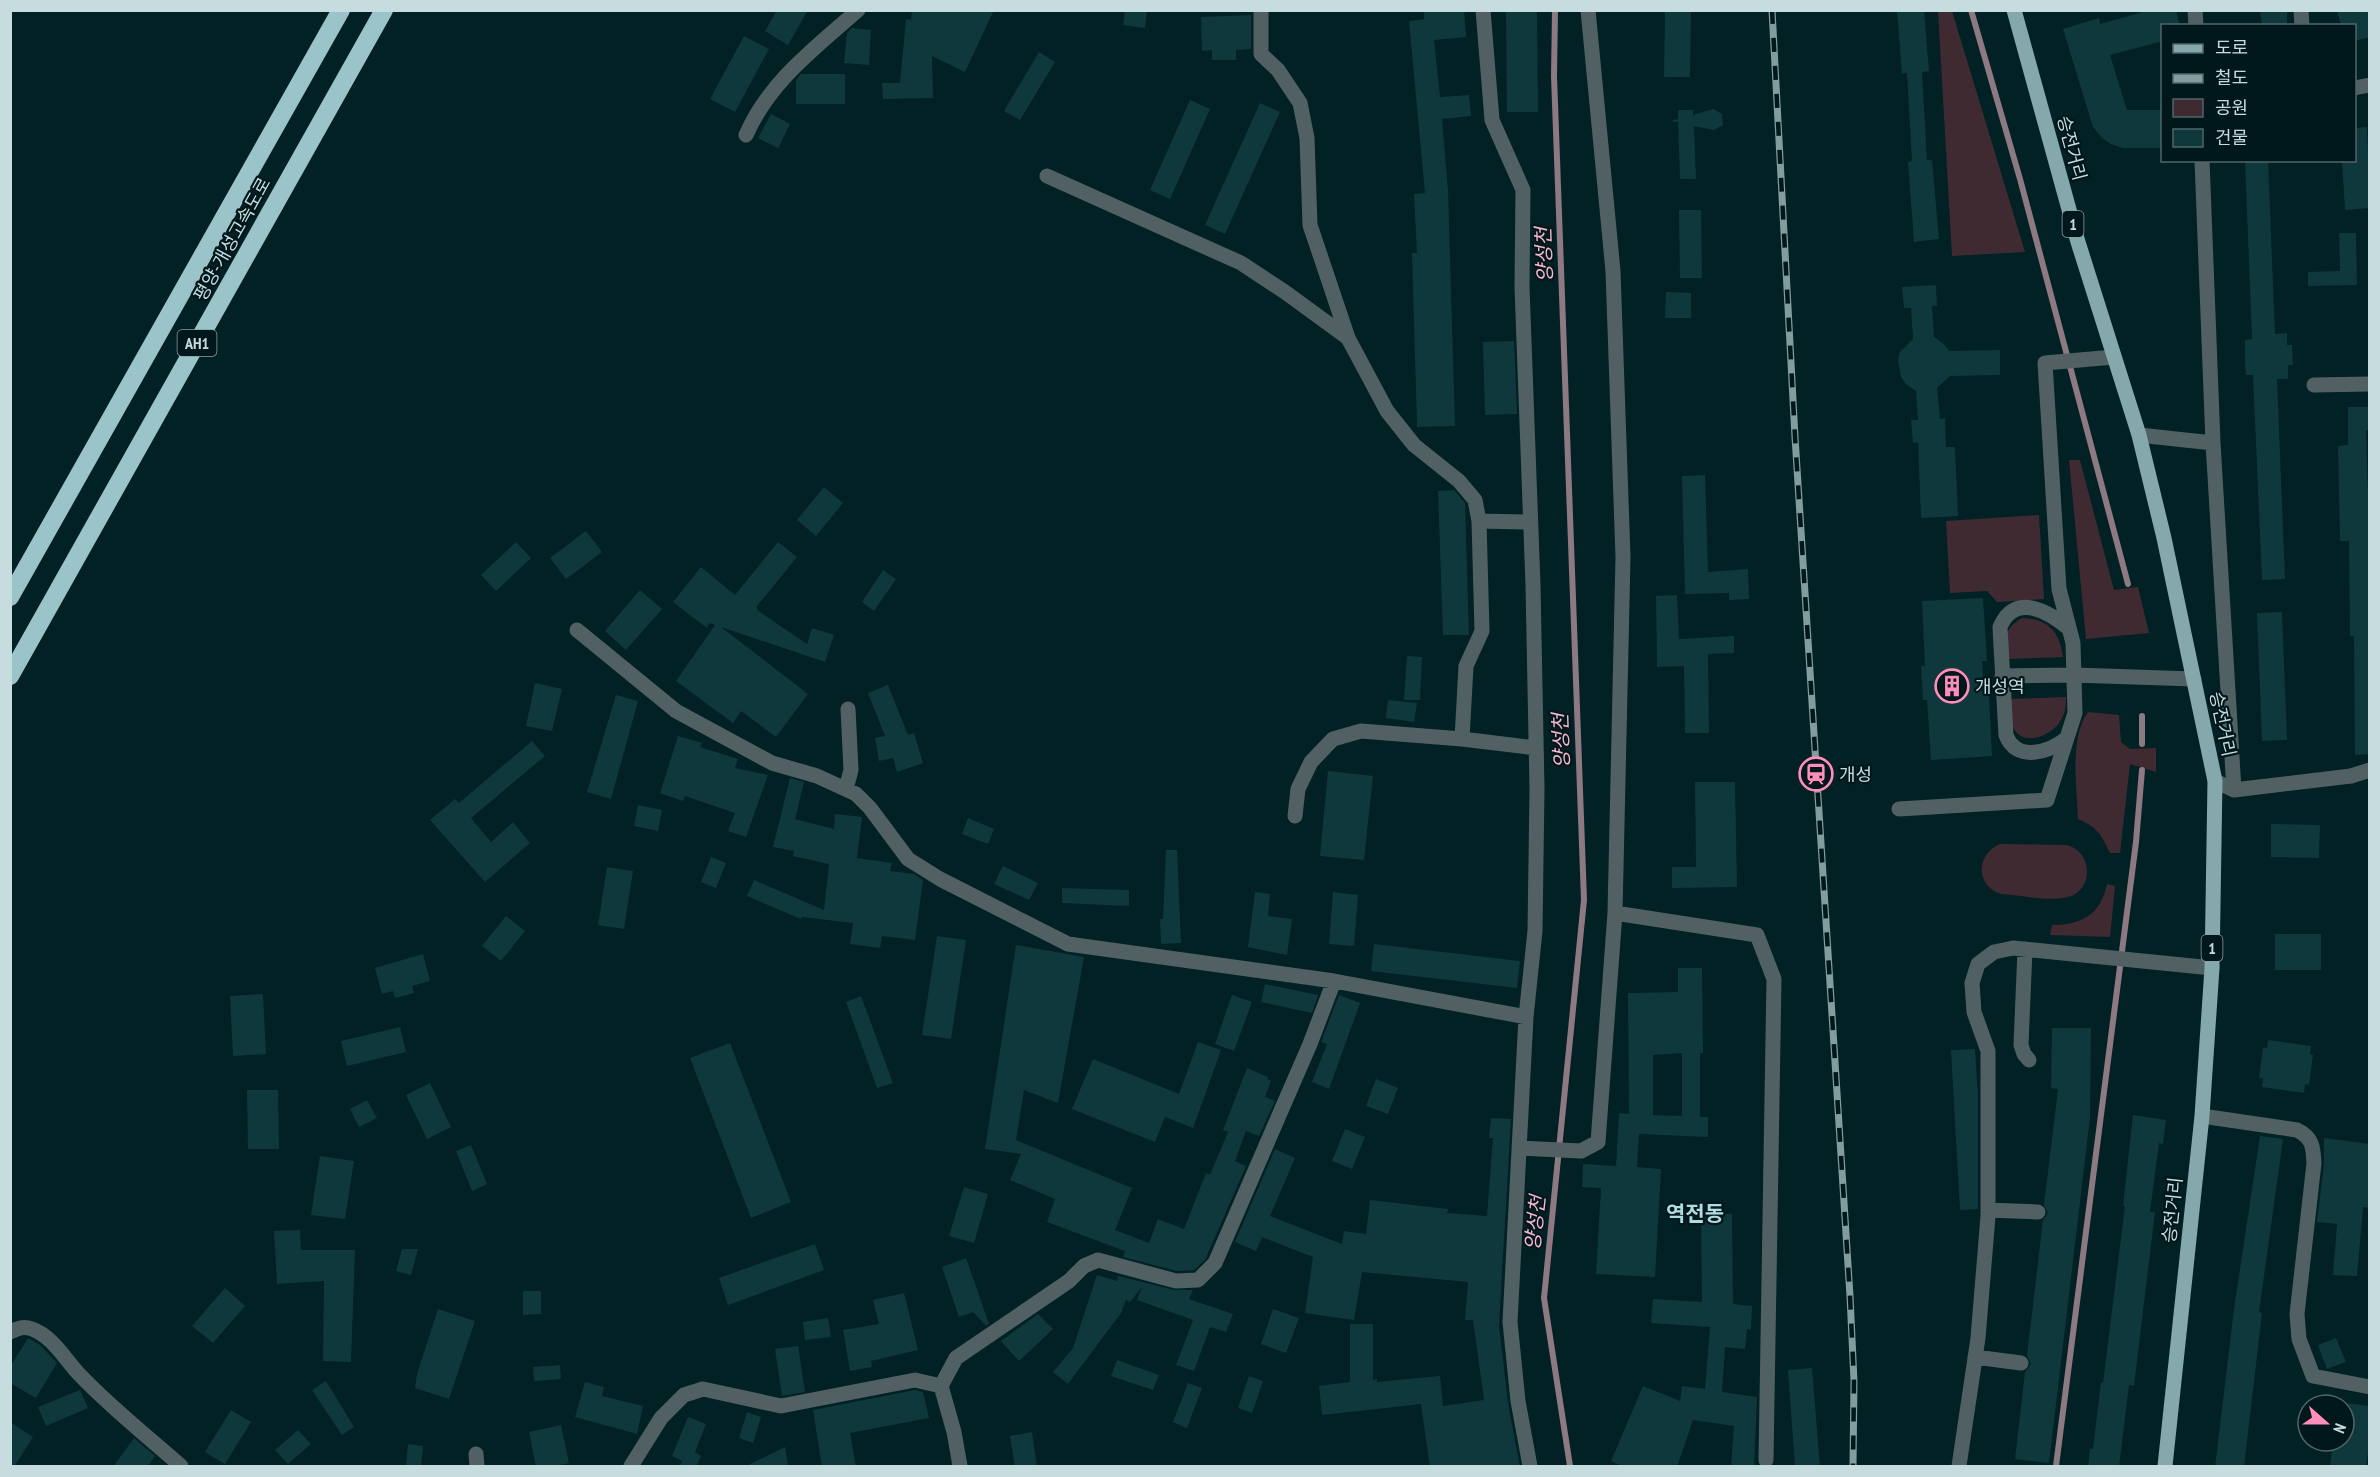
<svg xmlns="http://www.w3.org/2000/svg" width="2380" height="1477" viewBox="0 0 2380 1477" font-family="'PT Sans Narrow','Noto Sans KR',sans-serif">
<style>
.green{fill:#402a31}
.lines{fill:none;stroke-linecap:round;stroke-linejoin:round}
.stream{stroke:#8c7982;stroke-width:6}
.building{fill:#0f383d;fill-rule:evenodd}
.minor{stroke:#516163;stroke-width:15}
.major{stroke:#85a8ac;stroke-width:15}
.highway{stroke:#9ac4c9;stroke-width:18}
.rail-casing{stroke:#839c9e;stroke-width:7}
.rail{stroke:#00171b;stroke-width:4.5;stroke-dasharray:14;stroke-linecap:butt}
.labels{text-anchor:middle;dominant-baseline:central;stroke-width:4.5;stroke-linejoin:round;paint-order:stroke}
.shield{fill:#00171b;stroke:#8ba1a4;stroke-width:1.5}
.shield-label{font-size:16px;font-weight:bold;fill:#c7dcde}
.street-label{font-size:18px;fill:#c7dcde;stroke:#00171b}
.poi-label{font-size:18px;fill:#c7dcde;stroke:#00171b;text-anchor:start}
.water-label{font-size:20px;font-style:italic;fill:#f8b7ce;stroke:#00171b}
.quarter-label{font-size:21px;font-weight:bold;fill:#b0dbe0;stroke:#00171b}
</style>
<rect width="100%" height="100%" fill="#022124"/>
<path class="green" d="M1938 11H1952L2025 252 1952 256Z
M2069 460H2080L2114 590 2138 587 2149 633 2086 639Z
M2039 515 2044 599 1997 602 1987 591 1950 593 1946 521Z
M2022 618C2048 619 2060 632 2063 657L2008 659C2006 638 2002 630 2022 618Z
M2066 697C2066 706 2065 715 2059 723 2049 737 2022 747 2013 727 2009 719 2011 707 2011 699Z
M2088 712 2119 715 2121 742 2130 749 2156 748V772L2130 764 2120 853H2110C2101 834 2097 827 2078 819 2077 787 2069 738 2088 712Z
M2000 844 2067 845C2093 852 2094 890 2068 897 2050 902 2020 895 2001 894 1975 886 1976 854 2000 844Z
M2107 884 2115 886 2110 937 2050 935 2052 925C2082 925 2101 914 2107 884Z"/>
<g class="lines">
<path class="stream" d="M1555 10 1554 76 1584 900 1544 1298 1570 1466
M1971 10 2020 179 2128 584
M2142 716V744
M2056 1466 2136 842 2142 770"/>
</g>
<path class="building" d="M777 10H808L788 45 765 31Z
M912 10H994L965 72 932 56 933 98 883 99 882 83H900L906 19 911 20Z
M1125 10H1147L1145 28 1123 25Z
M1424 10H1464L1466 37 1434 40 1440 97 1469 95 1471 116 1442 119 1448 191 1455 426 1417 427 1412 253H1417L1414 194 1425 193 1409 21 1424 19Z
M1506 10H1537L1538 112H1507Z
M1665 10H1691L1690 77H1664Z
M1897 10H1924L1929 71 1922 72 1927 160H1932L1939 239 1914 242 1908 162 1912 161 1907 73 1902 74Z
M2150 10H2176L2180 26H2163V41L2110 55 2127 110H2163V148H2123L2111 144 2102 138 2093 127 2063 29 2099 18 2100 24Z
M2260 10H2287V26H2262Z
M2337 10H2370V37L2355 41V26H2341Z
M1251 15V49L1236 50V60H1212V50L1202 51 1201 17Z
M852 28 871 30 869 65 844 63 847 33Z
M744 36 769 49 735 112 710 99Z
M1039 52 1055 62 1020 120 1004 111Z
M801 74H845V104H796V80Z
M1190 100 1210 109 1170 199 1150 190Z
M1260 103 1280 112 1225 234 1205 225Z
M1713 109 1722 114 1723 125 1714 130 1694 126 1696 179H1680L1678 122 1671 121 1678 119V110H1693V115Z
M771 114 790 124 778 148 758 138Z
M2367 127 2370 208 2345 210 2342 160H2355V128Z
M2245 160H2268L2275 334 2287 333V345H2292L2293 365H2288V379H2277L2285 579 2262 580 2253 375H2246L2245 363V340L2252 339Z
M1679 210H1701L1702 278H1680Z
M2339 233H2356L2357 285 2308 286V272L2340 271Z
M1936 285 1937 306H1932L1934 337 1944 344 1949 351 2000 350V375L1950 376 1937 388 1940 419 1945 418 1946 447H1955L1958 516 1921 518 1918 442 1913 443 1911 420H1918L1916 391 1906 384 1901 377 1898 360 1900 352 1913 339 1911 308H1904L1902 287Z
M1666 292 1691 293V318H1665Z
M1514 341 1517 414 1485 415 1483 342Z
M2348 407H2370V430H2366L2370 558V754L2355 755 2354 636H2350L2349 541H2340L2338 446 2348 445Z
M1705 475 1708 572 1748 569 1749 599 1729 600V593L1685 594 1682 476Z
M824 487 843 503 816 536 797 520Z
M1454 490 1465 503 1469 635H1443L1438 491Z
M586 531 602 552 566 579 550 558Z
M516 542 531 558 496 591 481 575Z
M778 542 797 557 757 606V610L807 644 812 628 834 635 825 662 721 627 808 694 776 737 741 711 733 723 676 681 715 625 709 623 707 628 673 602 701 567 735 595Z
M883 570 896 579 874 611 862 602Z
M640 590 662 609 626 650 605 631Z
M1677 595 1679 639 1734 636V653L1708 654 1709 733H1685L1684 666 1657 667 1656 596Z
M1983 598 1987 661H1982L1983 677 1984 695H1989L1992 756 1931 760 1927 700H1923L1921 666H1925L1922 601Z
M2282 612 2287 740 2262 741 2257 613Z
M1407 656 1422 657 1420 700H1404Z
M535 683 562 689 552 731 526 726Z
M888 685 908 735 914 733 923 763 897 772 893 758 879 761 875 738 885 736 868 693Z
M616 695 638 701 611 799 587 792Z
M1388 700 1417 703 1414 722 1386 718Z
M678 736 702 743 700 747 738 759 735 768 768 775 746 837 728 831 735 813 685 796 683 801 660 793Z
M532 741 545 756 471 818 491 842 513 822 530 843 485 882 430 820 455 799 459 803Z
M1328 771 1373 776 1364 860 1320 856Z
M790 778 804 782 795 819 834 829 835 814 862 817 857 858 892 863 890 871 914 874 923 880 915 940 882 936 880 948 850 944 853 923 802 917 801 919 747 896 754 880 824 910 829 864 793 856 794 851 773 847Z
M1695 782H1735L1737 887 1672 888V867H1696Z
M638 805 662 810 658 831 634 826Z
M968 818 994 829 988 844 962 834Z
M2271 824 2320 825 2319 858 2271 857Z
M1166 850H1177L1181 943 1161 944 1160 919H1163Z
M711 857 726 863 716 888 701 882Z
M1003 866 1038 883 1029 900 994 884Z
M607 867 633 871 624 929 598 925Z
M1062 888 1129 890V906L1062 903Z
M1255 892 1270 894 1268 916 1292 919 1287 955 1248 947Z
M1333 892 1358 895 1354 946 1329 944Z
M506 916 525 931 501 961 482 946Z
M2275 934H2321V970H2275Z
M937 936 966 940 951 1039 922 1035Z
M1374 944 1520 961 1517 988 1371 971Z
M1016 945 1084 957 1058 1103 1024 1090 1016 1140 1132 1188 1115 1230 1149 1243 1158 1219 1184 1229 1206 1173 1210 1175 1228 1132 1223 1130 1247 1068 1268 1077 1267 1079 1271 1081 1265 1097 1275 1101 1259 1136 1246 1131 1235 1161 1246 1166 1205 1260 1194 1270 1177 1271 1123 1257 1125 1251 1047 1222 1055 1199 1010 1180 1021 1154 985 1149Z
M423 954 430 981 412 986 414 993 395 998 393 991 382 994 375 968Z
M1678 968H1702L1703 1053H1700V1117H1708V1137L1639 1134 1637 1167 1661 1169 1655 1277 1596 1274 1601 1188 1582 1187 1583 1164 1616 1166 1619 1113 1629 1114 1628 993 1678 992ZM1682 1053V1116L1653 1115V1055Z
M1265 984 1318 995 1312 1013 1261 1002Z
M263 994 266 1054 233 1056 230 996Z
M1232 995 1252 1002 1234 1051 1215 1044Z
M1339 995 1360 1003 1329 1089 1312 1082 1327 1044 1321 1042Z
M861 996 893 1083 877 1088 846 1002Z
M400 1027 406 1052 347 1066 341 1041Z
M2052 1028H2091L2090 1118 2049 1463 2015 1459 2025 1372 2031 1364 2027 1355 2043 1220 2048 1213 2044 1205 2058 1089 2051 1088Z
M2268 1040 2311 1046 2310 1054 2313 1055 2309 1085 2305 1084 2304 1093 2262 1087 2263 1078H2259L2263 1048H2267Z
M1198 1042 1221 1050 1193 1128 1165 1117 1155 1142 1072 1109 1093 1059 1179 1094Z
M730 1043 791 1202 751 1218 690 1058Z
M1975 1049 1978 1097V1209L1960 1210 1951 1050Z
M1376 1079 1398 1088 1388 1114 1366 1106Z
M430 1083 451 1127 427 1139 406 1095Z
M247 1090H278L279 1149H248Z
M367 1100 377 1118 359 1127 350 1109Z
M2133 1115 2166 1120 2163 1144 2159 1143 2150 1212H2155L2134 1386 2129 1385 2119 1467H2088L2090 1449H2093L2101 1382 2103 1383 2125 1206H2123Z
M1491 1118 1511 1119 1499 1325 1508 1403 1520 1467H1430L1421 1404 1322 1415 1319 1386 1350 1382V1324H1373V1380L1377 1379V1382L1440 1376 1443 1406 1484 1400 1473 1320H1465L1468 1282 1362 1272 1354 1320 1305 1313 1313 1257 1262 1237 1256 1251 1235 1242 1275 1149 1295 1158 1270 1216 1342 1244 1344 1231 1366 1234 1370 1200 1448 1209 1447 1213 1487 1216 1493 1138H1489Z
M1345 1129 1365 1137 1352 1169 1332 1161Z
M2260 1136 2283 1139 2259 1312 2262 1313 2244 1467H2215L2234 1309Z
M2324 1138 2370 1144V1208L2363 1207 2357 1276 2333 1275 2337 1224 2317 1222 2324 1164Z
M471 1145 487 1184 472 1191 456 1151Z
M320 1156 354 1161 345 1219 311 1215Z
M964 1187 988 1194 974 1243 949 1236Z
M1701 1214H1732L1733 1304 1752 1306 1751 1330 1747 1329 1745 1349 1725 1347 1722 1392 1757 1397 1754 1467H1731L1734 1426 1693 1420 1677 1467H1624L1611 1461 1643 1386 1680 1401 1682 1386 1705 1389 1710 1327 1651 1323 1653 1299 1702 1302Z
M300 1230 301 1250H355L351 1362 323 1361 324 1281 277 1284 274 1231Z
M815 1244 824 1270 728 1305 719 1278Z
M402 1249H418L411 1275 396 1271Z
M966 1258 989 1324 986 1326 973 1312 959 1317 942 1267Z
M1097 1275 1117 1281 1118 1276 1174 1290H1193L1189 1299 1233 1314 1226 1332 1210 1327 1194 1371 1176 1365 1193 1320 1137 1300 1142 1287 1130 1302 1126 1300 1121 1313 1068 1384 1053 1372 1073 1348Z
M225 1288 245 1306 213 1343 192 1326Z
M523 1291H541V1314L523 1315Z
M904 1293 918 1350 871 1361 872 1367 850 1371 843 1330 879 1324 873 1300Z
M438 1309 475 1321 449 1399 415 1388 417 1374Z
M1273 1309 1299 1318 1286 1353 1261 1344Z
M1038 1314 1053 1329 1019 1361 1001 1341Z
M828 1318 831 1337 805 1340 803 1322Z
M28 1338 40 1345 57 1363 36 1398 10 1383V1367Z
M2336 1338 2346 1362 2327 1369 2318 1345Z
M798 1346 805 1392 782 1396 775 1349Z
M1117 1360 1159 1375 1153 1390 1111 1376Z
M560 1365 561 1379 534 1381 533 1367Z
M1812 1368 1820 1467H1795L1788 1370Z
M1249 1376 1263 1381 1252 1413 1238 1408Z
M326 1381 354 1427 342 1435 312 1390Z
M585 1382 604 1387 602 1396 643 1406 637 1434 575 1417Z
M1188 1383 1202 1388 1187 1428 1173 1422Z
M80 1390 88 1408 46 1426 38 1407Z
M915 1390 923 1392 929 1418 850 1433 856 1467H822L813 1410Z
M2344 1403 2370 1406V1438L2366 1467H2330L2333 1441H2344Z
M231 1410 251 1422 225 1464 205 1452Z
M747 1412 761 1417 753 1443 739 1438Z
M688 1417 706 1424 695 1452 701 1456 696 1467H679L682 1461 672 1456Z
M10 1422 33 1437 14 1467H10Z
M561 1425 569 1463 550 1467H536L529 1432Z
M298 1430 311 1444 288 1464 275 1450Z
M1032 1432 1037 1467H1015L1010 1436Z
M134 1438 155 1456 147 1467H113Z
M408 1444 423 1446 421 1467H406Z
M785 1447 788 1465 744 1467Z"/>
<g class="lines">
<path class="minor" d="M1261 10V54L1278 70 1300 103 1307 138 1310 225 1348 338 1387 411 1414 445 1459 481 1475 500 1479 521 1482 631 1466 666 1462 739
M1483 10 1492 120 1523 190 1522 287 1533 585 1537 789 1535 931 1526 1017 1510 1322 1518 1401 1530 1466
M2195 10 2196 26
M2301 10 2302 26
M2354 88 2370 85
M746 135C769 82 815 48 858 10
M2202 160 2213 443 2234 790 2215 781
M1047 176 1241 263 1285 292 1348 338
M2314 385 2370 384
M2139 435 2213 443
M1479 521 1530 522
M577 630 676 711 772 763 817 776 856 794 870 808 908 859 940 879 1068 944 1334 981 1526 1017
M2002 676 2074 675 2194 679
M2067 738C2050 752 2016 763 2006 735L2000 627C2014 593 2046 610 2067 627
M846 789 851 770 848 709
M2234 790 2351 776 2370 770
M1899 809 2047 800 2075 713 2073 643 2059 589 2045 363 2114 357
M1295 816 1298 789 1311 762 1333 739 1361 731 1462 739 1536 748
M1615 913 1757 935 1774 979 1766 1460
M2025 949 2021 1045 2024 1054 2029 1060
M2202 1116 2297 1130C2313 1138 2313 1147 2314 1163L2297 1314 2299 1339 2313 1376 2370 1387
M1520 1148 1581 1151 1598 1142 1615 913 1623 557 1613 271 1588 10
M1988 1210 2038 1212
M10 1332C18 1328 24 1326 32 1329 52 1336 65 1359 78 1373 110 1407 147 1436 181 1466
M1975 1357 2021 1363
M476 1454 477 1466
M631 1466 661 1418 684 1395 703 1389 781 1406 915 1380 941 1386
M960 1466 954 1432 941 1386 956 1358 1069 1281 1084 1266 1098 1260 1176 1281 1198 1280 1215 1263 1310 1044 1334 981
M1959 1466 1978 1338 1988 1216V1051L1974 1012 1972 983 1978 964 1994 952 2013 948 2212 968"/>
<path class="major" d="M2014 10 2078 242 2139 435 2164 538 2215 781 2212 968 2202 1116 2165 1466"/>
<path class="highway" d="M10 597 341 10
M10 676 384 10"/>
<g class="rail-casing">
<path id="rail" d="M1772 10 1795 437 1850 1296 1854 1381 1853 1466"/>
</g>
<use href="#rail" class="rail"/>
</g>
<defs>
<g id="building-ring" transform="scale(1.725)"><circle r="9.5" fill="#00171b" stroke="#ff8eba" stroke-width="1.5"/><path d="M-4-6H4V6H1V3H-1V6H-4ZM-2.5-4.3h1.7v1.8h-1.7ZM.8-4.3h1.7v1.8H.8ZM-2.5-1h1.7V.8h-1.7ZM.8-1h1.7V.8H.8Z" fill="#ff8eba"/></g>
<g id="station-ring" transform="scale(1.725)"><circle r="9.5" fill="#00171b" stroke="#ff8eba" stroke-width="1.5"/><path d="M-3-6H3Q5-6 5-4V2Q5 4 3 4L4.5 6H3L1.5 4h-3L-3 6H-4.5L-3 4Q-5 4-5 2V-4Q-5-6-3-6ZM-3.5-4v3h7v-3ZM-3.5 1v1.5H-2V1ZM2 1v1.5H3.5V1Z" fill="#ff8eba"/></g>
</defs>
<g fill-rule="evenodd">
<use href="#building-ring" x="1952" y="686"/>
<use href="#station-ring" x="1816" y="774"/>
</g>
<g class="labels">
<g class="shield">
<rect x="2062.5" y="211" width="21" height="26" rx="4.5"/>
<rect x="177.5" y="330" width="39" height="26" rx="4.5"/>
<rect x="2201.5" y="935" width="21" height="26" rx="4.5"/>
</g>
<g class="shield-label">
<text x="2073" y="224">1</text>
<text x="197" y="343">AH1</text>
<text x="2212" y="948">1</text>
</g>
<g class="street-label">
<text transform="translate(2072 148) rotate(75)">승전거리</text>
<text transform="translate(232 239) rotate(-61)">평양-개성고속도로</text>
<text transform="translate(2223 724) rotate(78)">승전거리</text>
<text transform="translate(2172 1210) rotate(-84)">승전거리</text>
</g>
<g class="poi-label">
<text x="1975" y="686">개성역</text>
<text x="1839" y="774">개성</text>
</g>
<g class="water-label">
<text transform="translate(1544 255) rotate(-92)">양성천</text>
<text transform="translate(1561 741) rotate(-92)">양성천</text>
<text transform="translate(1535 1223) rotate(-84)">양성천</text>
</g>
<g class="quarter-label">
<text x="1695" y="1213">역전동</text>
</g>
</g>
<rect width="2380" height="1477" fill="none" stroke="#c7dcde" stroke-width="24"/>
<rect x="2161" y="24" width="195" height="138" fill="#00171b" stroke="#506669" stroke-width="1.5"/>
<rect x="2173" y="44" width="30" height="9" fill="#85a8ac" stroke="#506669" stroke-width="1.5"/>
<text x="2215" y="54" font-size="18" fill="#c7dcde">도로</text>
<rect x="2173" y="74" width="30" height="9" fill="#839c9e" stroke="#506669" stroke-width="1.5"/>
<text x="2215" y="84" font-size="18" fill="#c7dcde">철도</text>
<rect x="2173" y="99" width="30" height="18" fill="#402a31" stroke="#506669" stroke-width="1.5"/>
<text x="2215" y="114" font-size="18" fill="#c7dcde">공원</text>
<rect x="2173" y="129" width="30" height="18" fill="#0f383d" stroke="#506669" stroke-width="1.5"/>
<text x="2215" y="144" font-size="18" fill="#c7dcde">건물</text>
<g transform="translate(2326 1423) rotate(111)"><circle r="28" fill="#00171b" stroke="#506669" stroke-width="1.5"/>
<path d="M0-4.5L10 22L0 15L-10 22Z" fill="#ff8eba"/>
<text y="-9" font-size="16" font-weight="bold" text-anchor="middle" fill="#c7dcde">N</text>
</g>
</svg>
